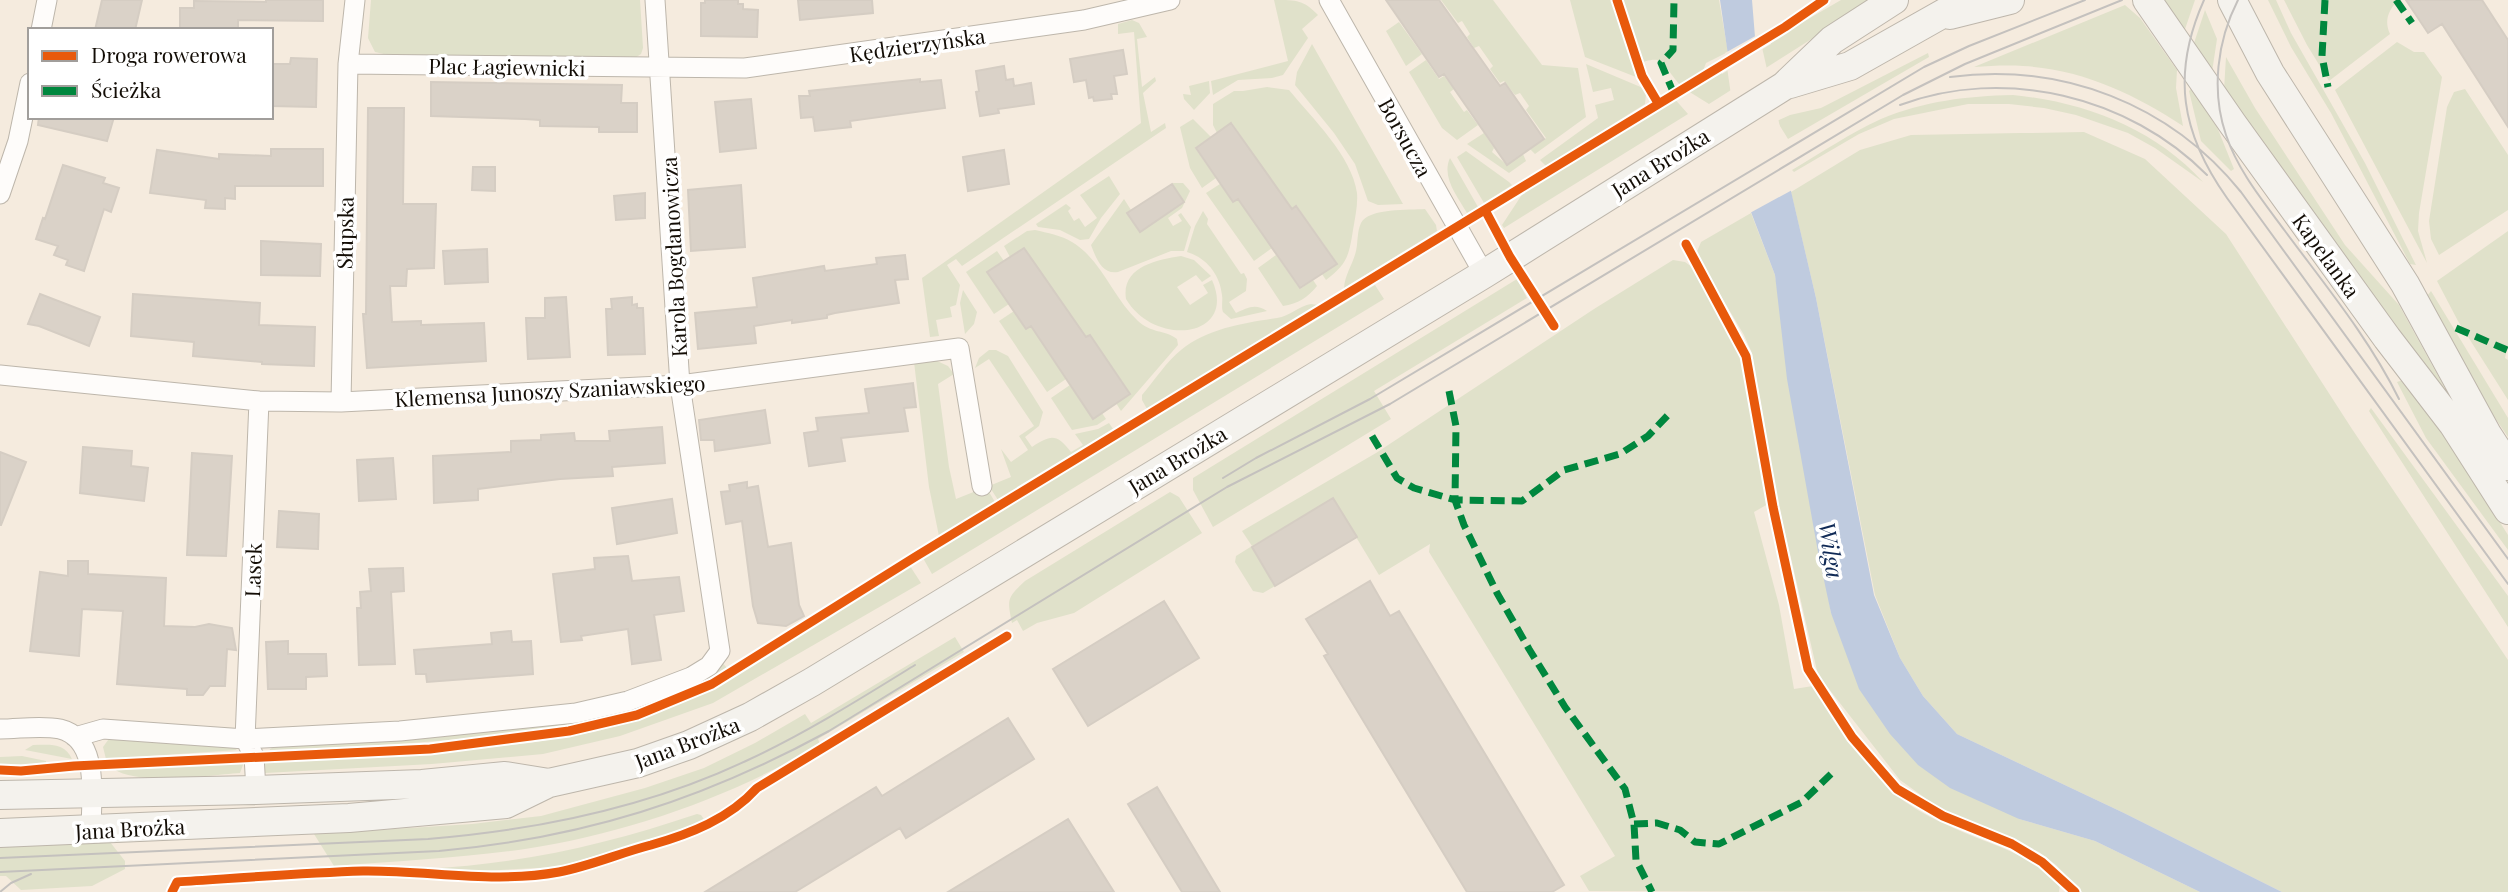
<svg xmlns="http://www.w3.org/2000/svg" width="2508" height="892" viewBox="0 0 2508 892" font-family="'Playfair Display',serif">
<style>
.green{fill:#e0e1ca}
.water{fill:#bfcbdf}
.pier{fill:#f5ebde}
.building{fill:#dad2c8;stroke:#d5cdc3;stroke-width:2}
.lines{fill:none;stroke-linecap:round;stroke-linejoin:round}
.minor-casing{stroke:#bdb6ab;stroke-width:21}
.secondary-casing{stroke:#bdb6ab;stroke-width:30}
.minor{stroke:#fefcfa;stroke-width:19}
.secondary{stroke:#f4f2ed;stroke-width:28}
.tram{stroke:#c4c1be;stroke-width:2}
.quiet{stroke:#00873e;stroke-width:7;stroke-dasharray:14 7;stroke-linecap:butt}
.cycleway-casing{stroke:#fff;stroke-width:13}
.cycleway{stroke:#e8590c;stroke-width:9}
.labels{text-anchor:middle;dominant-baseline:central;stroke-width:7;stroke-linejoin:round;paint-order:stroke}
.street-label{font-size:21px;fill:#130d06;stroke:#fff}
.water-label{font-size:23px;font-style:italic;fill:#102a56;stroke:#fff}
</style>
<rect width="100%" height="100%" fill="#f5ebde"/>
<path class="green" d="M371 0H640L643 48 641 54 635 58 388 55 375 52 368 38Z
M1274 0C1298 0 1303 0 1318 15L1302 29 1308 38 1283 75 1272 78 1238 80 1213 95 1211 81 1288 61Z
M1441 0H1493L1542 65 1578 68 1586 117 1535 154 1530 149 1546 138 1526 110 1529 106 1520 93 1515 95 1504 81 1500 83 1490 69 1493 66 1479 46 1474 48 1467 37 1470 34 1462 21 1458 23Z
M1570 0H1719L1728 52 1706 63 1703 71 1680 85C1659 61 1666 53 1632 66L1636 77 1585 57Z
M1841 0H1870V2L1709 104 1688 91 1721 70 1722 74 1771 44 1770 41Z
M2162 0H2195L2184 32Z
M2268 0H2276L2291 33 2365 163 2416 265 2410 264 2331 113 2291 47Z
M2284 0H2398C2388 11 2384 21 2390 34L2329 81 2307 45Z
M2125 5 2140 18 2177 70 2176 88 2183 126C2135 94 2081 69 2023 66 2006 65 1990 66 1974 67Z
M2205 10 2217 39 2212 72 2193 46Z
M1132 20 1139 23 1147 37 1137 39 1142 87 1155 77 1156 81 1143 93 1151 132 1165 123 1166 128 962 266 956 259 947 265 960 285 956 305 950 307 952 317 936 320 939 336 930 337 922 278 1141 123 1134 32 1118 34V24Z
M1399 22 1422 54 1406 66 1386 31Z
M2397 42 2414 52H2424L2442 77 2419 213 2418 231 2427 263 2335 90Z
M1312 44 1403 204 1378 205 1368 201 1355 164 1334 133 1295 85 1297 72Z
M1928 53 1929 57 1788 139 1777 121 1790 115 1821 108Z
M2226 57 2255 108 2345 245 2399 305 2448 394 2388 317 2224 90Z
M1426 60 1439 79 1444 76 1454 89 1450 92 1464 112 1467 110 1478 125 1457 140 1442 128 1409 72Z
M1586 64 1643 88 1646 94 1645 104 1546 166 1540 160 1598 118 1595 105 1614 100 1611 88 1593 92Z
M1209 81 1210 93 1194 110 1184 99 1183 94 1191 95 1189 86Z
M1267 87 1289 90C1312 118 1352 156 1357 193 1358 205 1355 218 1353 230 1349 256 1347 264 1326 280L1322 274 1337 263 1297 206 1291 209 1232 123 1217 133 1213 125V104L1234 91H1243Z
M2191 89 2217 127 2234 169 2231 171 2201 141 2189 91Z
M2465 89 2508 155V210L2439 255 2431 239 2429 221 2447 107 2454 92Z
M2013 95C2084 102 2154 128 2203 182L2155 148 2128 133 2076 115 2044 108 2009 104H1968L1894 119 1859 134 1794 172 1792 170C1821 153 1850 133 1881 119 1924 101 1967 96 2013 95Z
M1673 97 1688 114 1504 228 1502 225 1525 190 1658 103Z
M1193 119 1211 137 1195 148 1216 178 1202 188 1190 168 1180 127Z
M2084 132 2145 159 2226 234 2352 429 2508 660V892H2282L2124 813 1957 734 1923 696 1900 658 1875 595 1816 298 1791 192 1860 150 1911 135Z
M1484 133 1494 148 1492 152 1507 165 1523 154 1526 161 1509 173 1467 144Z
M1466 151 1509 182 1512 185 1484 203 1457 157Z
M1450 158 1478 207 1467 213C1458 197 1441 177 1450 158Z
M1109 176 1120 194 1101 218 1089 239 1080 240 1060 230 1038 227 1036 224 1066 204 1071 208 1068 211 1074 221 1079 218 1085 227 1097 218 1080 195Z
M1172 183H1183L1190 191 1182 208 1168 218 1173 226 1182 221 1178 215 1181 213 1191 227 1184 251H1171L1118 272C1102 275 1096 258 1091 245L1124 199 1131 210 1127 214 1140 232 1184 202Z
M1220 184 1233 202 1238 199 1272 248 1254 261 1206 193Z
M1425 209 1436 225 1437 231 1344 288C1345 274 1353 264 1356 251 1358 242 1357 231 1361 223 1368 208 1410 210 1425 209Z
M1203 211 1208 219 1207 224 1241 274 1244 273 1247 279 1246 291 1229 302 1236 313C1247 308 1255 303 1267 311L1231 319 1223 312C1221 306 1223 302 1222 295 1220 275 1207 258 1187 252L1195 226Z
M1751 213 1775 275 1831 613 2019 819 2095 841 2200 892H2082L2056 865 2039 852 1942 810 1900 780 1818 675 1778 502 1752 353 1744 335 1696 254 1701 242Z
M1035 230C1048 233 1060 235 1072 242 1102 260 1113 298 1138 321 1150 333 1166 330 1177 339L1178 345 1121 411 1116 403 1130 393 1090 335 1086 337 1024 248 1010 257 1004 246 1027 231Z
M2508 231V345L2505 358 2508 360V400L2458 321 2437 281Z
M997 251 1004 261 987 272 1009 304 994 314 966 272Z
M1276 255 1300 289 1313 280 1317 286C1308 297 1298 304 1283 306L1258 268Z
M1181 256 1194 260 1211 276 1202 282 1196 275 1177 287 1190 305 1208 293 1203 285 1212 280C1238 338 1155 348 1126 299 1121 267 1156 260 1181 256Z
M1673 260 1685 262 1692 267 1734 340 1741 360 1768 504 1754 512 1779 605 1794 689 1813 686C1837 722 1861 761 1893 792 1906 804 1927 816 1943 823 1982 843 2028 851 2060 884L2059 892 1589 891 1580 876 1615 856 1429 552 1430 544 1379 575 1333 499 1252 546 1275 586 1263 593 1253 591 1235 562 1236 556 1252 546 1242 531 1376 453 1594 309Z
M1517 279 1527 298 1374 391 1391 419 1213 527 1193 490V478Z
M1375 285 1384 299 932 574 923 558Z
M963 290 977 312 974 324 965 334 960 303Z
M2431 291 2508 418V437L2476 390 2427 296Z
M1311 304 1318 305 1147 409 1142 400V395C1155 380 1166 362 1181 350 1208 328 1245 323 1277 318 1290 316 1299 306 1311 304Z
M1014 311 1026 329 1031 326 1066 379 1047 392 999 321Z
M989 350H996L1008 356 1043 412 1039 426 1025 437 1032 447C1051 435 1056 433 1071 452L1083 445 1075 434 1098 429 1109 423 1113 429 998 500 989 486 1011 477 1001 449 1011 462 1028 450 1019 436 1034 426 989 359 975 368 979 358Z
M937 361 948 366 954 374 938 384 949 467 956 499 986 487 995 502 939 536 929 487 914 362Z
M2403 380 2444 434 2508 535V550L2426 438 2397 382Z
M1070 385 1093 419 1102 413 1106 419 1097 425 1072 430 1051 398Z
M2371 408 2508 596V627L2369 411Z
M1170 492 1179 497 1202 533 1074 613 1037 623 1023 631 1017 620 1012 623C1007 599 1007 598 1025 581Z
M910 566 921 583 713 703 620 736 543 754 432 764 265 773 261 761 404 756 529 743 594 732 627 723 714 688Z
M955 637 964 652 818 739 820 744C732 797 627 833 525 849 462 858 398 861 334 866L314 834 472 824 541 816 645 788 704 768 755 743 805 714 811 723Z
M720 660 727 668C656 712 579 726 498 735 421 744 345 747 268 750L278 745 441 737 558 722Z
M111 736 232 746 237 750 106 759 103 747Z
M33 745C50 745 64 742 72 759L25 750Z
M22 756 46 761V764L0 765V757Z
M244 762 240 773C210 775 137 786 114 769Z
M697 814 701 815 705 821 667 835 557 867 461 872 424 869C521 864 605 845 697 814Z
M110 842 125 861V869L92 886 21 890 6 876H0V846Z"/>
<path class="water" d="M1720 0H1752L1755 37 1816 298 1874 595 1900 658 1923 696 1957 734 2124 813 2282 892H2200L2095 841 2019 819 1950 788 1918 765 1890 734 1859 689 1831 613 1818 552 1787 379 1775 275 1751 212Z"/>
<path class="pier" d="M1759 34 1794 189 1748 214 1725 53Z"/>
<path class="building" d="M102 0H142L135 30H95Z
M266 0H323V21L238 20V30H180V8H194V1L266 2Z
M705 0H738V4H743V9L758 10 757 37 701 36V3H705Z
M798 0H872L873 13 800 20Z
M1386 0H1439L1500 86 1505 83 1544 139 1507 165 1444 74 1439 77Z
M2406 0H2482L2508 40V127L2442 24 2428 33Z
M1123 50 1127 74 1114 76 1117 94H1111L1112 99 1094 101 1093 97 1089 98 1086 80 1074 82 1070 59Z
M291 58 317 59 316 107 271 106V64H290Z
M1004 66 1006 80 1013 79 1014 86 1031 83 1034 104 998 109 999 113 980 116 976 92 979 91 976 71Z
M920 79V82L941 80 945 108 850 121 851 127 815 131 813 117 801 118 799 96H810L809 91Z
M431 82 622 85 621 103H637V132H599V127L540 126V120L525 119 431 116Z
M751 99 756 148 720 152 715 102Z
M368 108H404L403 204H436L434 268 407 269 406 286H390L392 322 421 321V325L484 323 486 361 367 368 363 314H366Z
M39 117H114L107 141 38 125Z
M1231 123 1292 209 1296 206 1337 264 1300 288 1238 199 1233 202 1196 148Z
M271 149H323V186H235V199L225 198V209L205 208 206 200 150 193 157 150 219 159V154L271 156Z
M1004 150 1009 184 968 191 963 157Z
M63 165 105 178 103 183 119 188 111 212 104 209 84 271 66 265 68 260 54 255 58 246 36 239 43 218 45 219Z
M473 167H495V191L472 190Z
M1172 184 1184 202 1140 232 1127 213Z
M741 185 745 247 691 251 688 190Z
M645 193V218L616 220 614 196Z
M261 241 321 244 320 276 261 275Z
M1024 248 1086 337 1090 335 1130 394 1093 419 1031 326 1026 329 987 272Z
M487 249 488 282 445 284 443 251Z
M905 255 908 279 895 280 899 303 835 313 827 315V318L792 323V320L754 326 756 343 698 349 695 313 757 307 753 278 824 266 825 271 877 264 876 258Z
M40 294 100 317 89 346 39 326 28 324Z
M133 294 260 303 259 325 315 327 314 366 262 364V362L193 356 194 342 131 336Z
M566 297 570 357 528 359 526 318H545V298Z
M632 297V305L637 304V308H643L645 354 608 355 606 309H612L611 299Z
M913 383 916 407 904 408 908 431 841 438 845 461 809 466 804 433 818 431 816 418 869 413 865 389Z
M765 410 770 443 715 451 714 440H701L699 420Z
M662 427 665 463 612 467 613 476 560 479 478 489V500L434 503 433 456 511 452V441L541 440V435L574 433 575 441H610L609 431Z
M83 447 132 451 131 466 148 468 144 501 80 493Z
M0 452 26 462 1 525H0Z
M192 453 232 456 226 556 187 555Z
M393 458 396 499 359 501 357 460Z
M747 482V488L758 486 768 547 791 543 799 605 804 616 786 626 758 623 753 606 742 521 726 524 721 492 730 491 729 485Z
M1333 498 1357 537 1275 586 1252 547Z
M672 499 677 533 617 544 612 508Z
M279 511 319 514 318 549 277 547Z
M628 556 632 581 679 577 684 611 654 615 661 660 632 664 628 629 581 636 582 640 561 642 553 574 595 569 594 558Z
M68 561H88V574L166 578 164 626 195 627 209 624 232 628 236 650 227 649 225 686H210L203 695H187V689L117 684 123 611 82 609 79 656 30 651 40 572 68 576Z
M403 568 404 591 391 592 395 664 359 665 357 608H361L360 592 371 591 369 569Z
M1370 581 1390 616 1399 611 1564 885 1552 892H1467L1324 656 1328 654 1306 619Z
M1164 601 1199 658 1088 726 1053 669Z
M511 631 512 642 531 641 533 674 427 682 426 674H416L414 650 492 644 491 633Z
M288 641V654H326L327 676 306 677V689H268L266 642Z
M1008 718 1034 759 906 838 900 828 795 892H705L876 787 882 796Z
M1157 787 1220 892H1182L1128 804Z
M1068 819 1114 892H948Z"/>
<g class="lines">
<g class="minor-casing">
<path id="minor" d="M1329 0 1484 274
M41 30 47 0
M348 64 745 68 1084 20 1170 0
M0 194 18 141 30 83
M0 375 259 401 341 402 680 385 959 348 982 486
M341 402 348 64 355 0
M0 729C19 729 41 725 60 729 101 739 91 799 91 830
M75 737 103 729 245 739 400 731 576 713 628 701 691 677 709 666 720 651 680 385 655 0
M256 790 254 756 245 739 259 401"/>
</g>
<g class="secondary-casing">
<path id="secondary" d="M2147 0 2232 123 2387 338 2453 424 2508 510
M2232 0 2270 73 2405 284 2487 434 2508 466
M1950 15 2010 0
M1790 84 1850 66 1967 0
M0 795 256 790 422 784 505 776 549 783
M0 833 349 818 506 804 549 783 638 763 689 745 750 717 812 682 1484 274 1784 86 1832 40 1894 0"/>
</g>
<use href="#minor" class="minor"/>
<use href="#secondary" class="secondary"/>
<path class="tram" d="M2204 0C2171 74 2181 133 2227 198L2508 584
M2238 0C2217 41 2211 91 2226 135 2238 171 2263 201 2285 231 2325 285 2369 338 2399 399
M1950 77C2062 62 2170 104 2241 192L2508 559
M1900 105C2004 66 2129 96 2207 175
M1223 478 1256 458 1370 399 1924 67 1969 46 2085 0
M0 858 428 839C538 830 647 808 748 760 806 733 860 699 915 665
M0 872 439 851C584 838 702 800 829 731L1227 487 1390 404 1903 95 1965 64 2122 0
M0 892 11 883 31 874"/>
<path class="quiet" d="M2325 0 2322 56 2328 87
M2396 0 2412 23
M1674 94 1661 63 1673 50 1674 0
M2456 328 2507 350
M1449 391 1456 426 1455 500 1464 525 1497 593 1529 649 1565 707 1625 789 1634 824 1636 860 1652 892
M1372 436 1397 478 1414 488 1455 500 1522 501 1564 470 1620 454 1648 436 1669 414
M1634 824 1657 823 1680 830 1695 842 1719 844 1802 802 1831 774"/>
<g class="cycleway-casing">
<path id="cycleway" d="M1617 0 1642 76 1658 103
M1485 210 1510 257 1554 326
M1686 244 1746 356 1773 507 1808 669 1852 737 1897 789 1943 816 2012 844 2042 862 2075 892
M0 770 21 771 74 766 430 749 569 731 637 715 712 684 915 557 1785 27 1824 0
M172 892 177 882C239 878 301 873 363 871 428 870 494 884 559 872 590 866 620 853 651 845 690 834 729 819 757 788L1007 636"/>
</g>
<use href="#cycleway" class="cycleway"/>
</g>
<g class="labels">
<g class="street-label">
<text transform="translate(917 44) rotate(-8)">Kędzierzyńska</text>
<text transform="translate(507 66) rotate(1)">Plac Łagiewnicki</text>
<text transform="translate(1406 137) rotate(61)">Borsucza</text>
<text transform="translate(1660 162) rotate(-32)">Jana Brożka</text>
<text transform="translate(344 233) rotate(-89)">Słupska</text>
<text transform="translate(2327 255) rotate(54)">Kapelanka</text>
<text transform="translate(673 257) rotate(-93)">Karola Bogdanowicza</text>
<text transform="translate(550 390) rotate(-3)">Klemensa Junoszy Szaniawskiego</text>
<text transform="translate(1177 459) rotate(-31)">Jana Brożka</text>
<text transform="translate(252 570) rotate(-88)">Lasek</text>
<text transform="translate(687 742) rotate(-21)">Jana Brożka</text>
<text transform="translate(130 828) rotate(-3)">Jana Brożka</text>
</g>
<g class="water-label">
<text transform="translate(1832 550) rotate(81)">Wilga</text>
</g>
</g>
<rect x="28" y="28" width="245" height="91" fill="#ffffff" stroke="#a19e9b" stroke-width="2"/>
<rect x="42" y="51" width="35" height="10" fill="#e8590c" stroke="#a19e9b" stroke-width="2"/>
<text x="91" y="63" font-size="21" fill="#130d06">Droga rowerowa</text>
<rect x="42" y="86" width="35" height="10" fill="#00873e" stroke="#a19e9b" stroke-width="2"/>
<text x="91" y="98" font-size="21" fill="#130d06">Ścieżka</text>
</svg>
